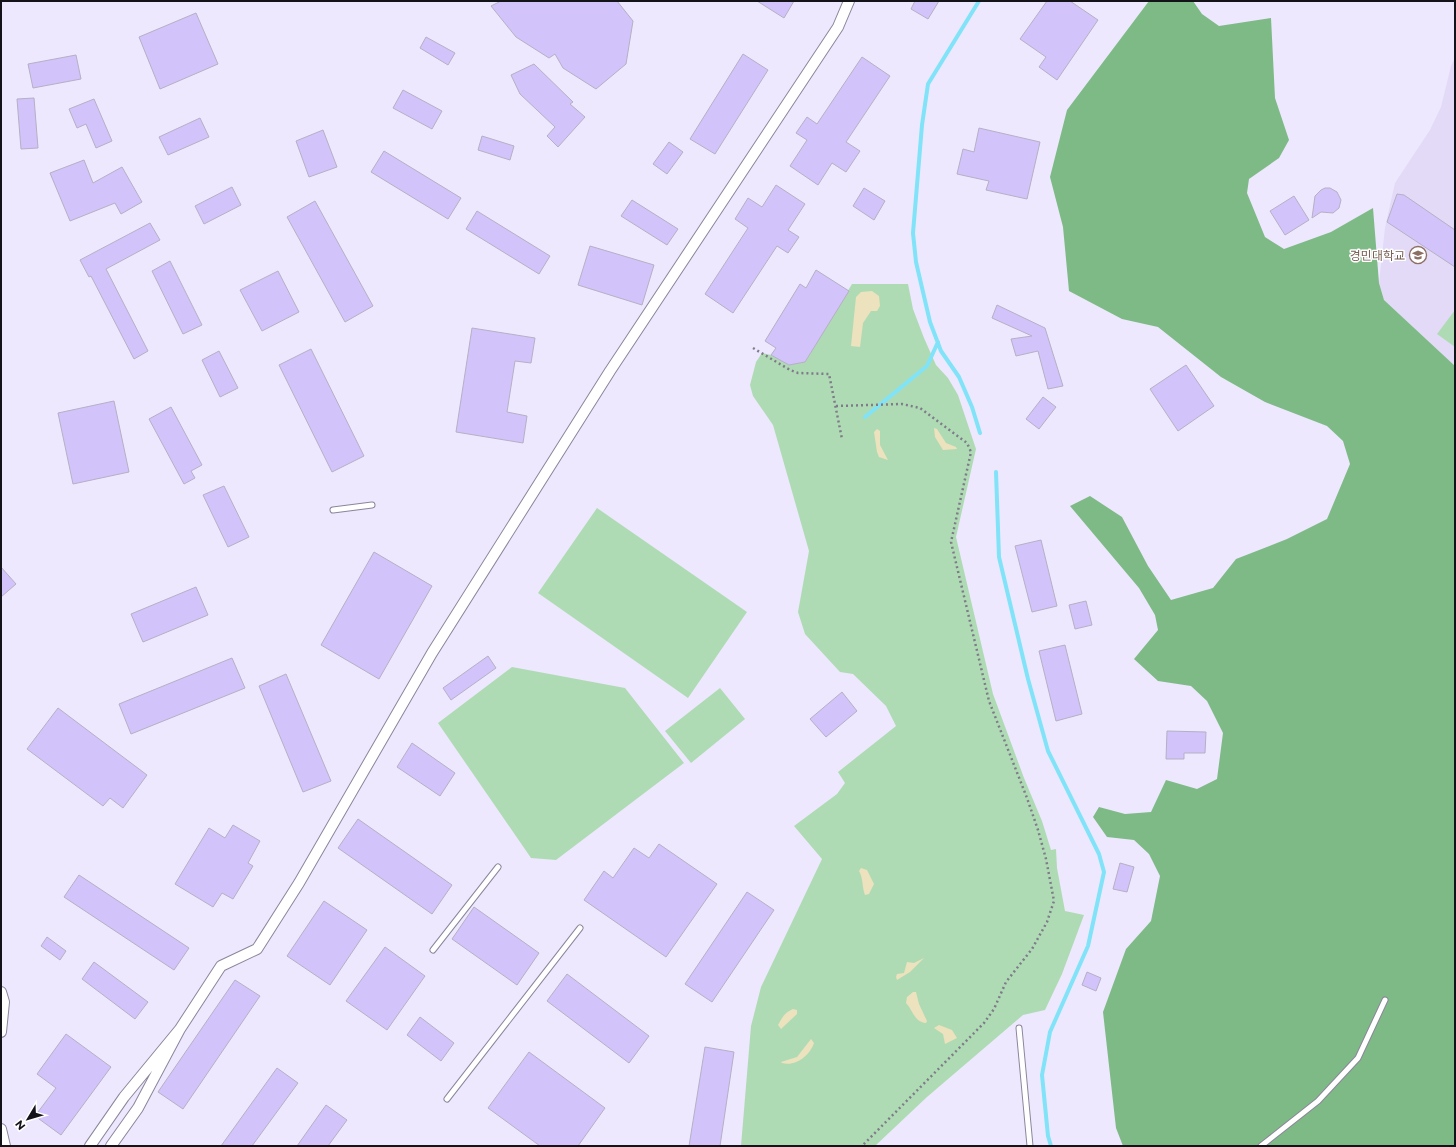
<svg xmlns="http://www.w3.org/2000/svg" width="1456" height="1147" viewBox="0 0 1456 1147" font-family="Montserrat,'Noto Sans KR',sans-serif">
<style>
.built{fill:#e2daf7}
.green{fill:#afdbb4}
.forest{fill:#7eba86}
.sand{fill:#ece2bd}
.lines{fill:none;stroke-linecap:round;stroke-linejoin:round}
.stream{stroke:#80e3f7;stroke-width:4}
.building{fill:#d2c3fa;stroke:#b5b0c5}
.service-casing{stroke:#8b869a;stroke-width:7}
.minor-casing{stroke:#8b869a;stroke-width:12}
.path{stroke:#7f7b8a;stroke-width:2.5;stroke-dasharray:2 3;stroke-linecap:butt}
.service{stroke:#fff;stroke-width:5}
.minor{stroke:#fff;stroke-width:10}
.labels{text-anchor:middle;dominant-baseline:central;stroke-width:3;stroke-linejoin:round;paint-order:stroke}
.education-label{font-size:12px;fill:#785e54;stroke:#fff;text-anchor:end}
</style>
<rect width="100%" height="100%" fill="#ede8fe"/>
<path class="built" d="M1455 58V366L1384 300 1379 283 1385 228 1395 183 1430 130 1441 107 1451 66Z"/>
<path class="green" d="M852 284H908L913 309 924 338 936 365 948 378 958 395 976 449 956 537 993 694 1024 778 1042 821 1051 850 1056 849 1057 868 1065 911 1084 915 1062 974 1045 1010 1023 1015 927 1097 875 1146H741L751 1026 761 987 822 859 794 826 837 794 845 783 838 772 896 726 886 706 853 674 840 672 805 634 798 612 809 551 773 425 753 396 750 385 756 362 762 353 771 355 789 365 805 362Z
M1455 310V347L1437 334Z
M597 508 747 612 688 698 538 593Z
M512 667 625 688 684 763 556 860 531 858 438 723Z
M720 688 745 719 691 763 665 731Z"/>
<path class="forest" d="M1149 1H1193L1202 14 1219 26 1271 18 1275 98 1289 140 1279 158 1249 179 1247 193 1265 237 1284 249 1331 232 1373 208 1379 283 1384 300 1455 366V1146H1123L1116 1128 1103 1012 1126 949 1151 921 1160 876 1149 854 1134 840 1107 837 1093 817 1099 807 1125 814 1151 812 1166 780 1197 789 1217 779 1223 733 1207 701 1191 686 1158 681 1134 659 1158 630 1155 615 1139 588 1070 506 1090 496 1122 517 1148 566 1171 600 1213 588 1236 559 1287 539 1327 519 1350 464 1343 441 1327 426 1265 402 1221 377 1158 327 1122 319 1069 291 1063 227 1050 177 1067 110Z"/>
<path class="sand" d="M872 291 879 296 880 306 877 311H871L863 323 860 347 851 346 856 297 861 292Z
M934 428 937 429 946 443 956 447 957 449 943 450 935 437Z
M877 429 880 431V445L888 460 879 457 877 452 874 432Z
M861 868 867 870 874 884 869 894 865 895C862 887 863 877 859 871Z
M924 958 910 972 897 980 896 977 897 974 904 973 907 962 914 963Z
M913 992H916L919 1004 927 1021 926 1023C914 1022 913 1010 906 1003L907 997Z
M793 1009 797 1010V1014L781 1029 778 1025C782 1018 784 1013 793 1009Z
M939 1025 952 1030 957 1038 945 1044 943 1034 934 1028Z
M811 1039 814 1043C810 1055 796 1067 782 1063L781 1062 797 1057Z"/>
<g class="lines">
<path class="stream" d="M979 1 928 84 922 125 913 233 916 262 930 322 941 351 959 377 972 407 980 433
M865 417 927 366 938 342
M996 472 999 557 1028 679 1048 751 1099 854 1104 872 1088 946 1050 1032 1042 1075 1048 1136 1051 1146"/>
</g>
<path class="building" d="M501 1H617L633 21 626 64 596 89 563 68 555 54 549 58 516 37 491 6Z
M757 1H794L784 18Z
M915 1H939L928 19 911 9Z
M1047 1H1070L1098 20 1057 80 1039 67 1046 57 1020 39Z
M196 13 218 64 160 89 139 37Z
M426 37 455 53 448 65 420 48Z
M743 54 768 70 715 154 690 139Z
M76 55 81 79 33 88 28 64Z
M862 57 890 76 846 142 860 151 846 172 832 163 818 185 790 166 807 140 796 133 807 117 817 124Z
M534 64 573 102 570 104 585 117 558 147 547 136 555 127 520 94 511 75Z
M403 90 442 111 432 129 393 108Z
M34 98 38 148 21 149 17 99Z
M94 99 112 141 96 148 86 124 77 128 69 109Z
M200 118 209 137 168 155 159 137Z
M979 128 1040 142 1027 199 986 190 989 181 957 174 963 149 974 152Z
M323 130 337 167 309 177 296 141Z
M482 136 514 146 510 160 478 150Z
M669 142 683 152 667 174 653 164Z
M384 151 461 198 448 219 371 172Z
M84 160 93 183 122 167 142 202 121 214 115 203 70 221 50 173Z
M776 185 805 204 788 230 799 237 788 253 777 246 733 313 705 294 748 228 735 219 748 198 762 207Z
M232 187 241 205 204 224 195 206Z
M864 188 885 201 874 220 853 206Z
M1325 188H1330L1337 192 1341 200 1339 208 1333 213 1321 212 1312 218 1315 196 1321 190Z
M1397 194 1404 195 1455 230V267L1387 222Z
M1294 196 1309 220 1285 235 1270 211Z
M632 200 678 229 667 245 621 216Z
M315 201 373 306 345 322 287 217Z
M477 211 550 256 539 274 466 229Z
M150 223 160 240 106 269 148 351 134 359 91 276 89 277 80 260Z
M590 246 654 265 642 305 578 285Z
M170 261 202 325 183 334 152 271Z
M816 270 849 291 805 362 789 365 771 355 776 348 765 341 800 284 806 288Z
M278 271 299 312 262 331 240 290Z
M997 305 1045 328 1063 386 1048 389 1038 351 1016 356 1011 339 1032 336 992 318Z
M472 328 535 338 531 363 515 361 507 412 527 416 523 443 456 432Z
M311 349 364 456 332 472 279 365Z
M219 351 238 388 220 397 202 360Z
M1186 365 1214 406 1178 431 1150 389Z
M1043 397 1056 407 1039 429 1026 419Z
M114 401 129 472 73 484 58 413Z
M171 407 202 465 191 471 195 478 184 484 149 419Z
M224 486 249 537 228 547 203 495Z
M1041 540 1057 606 1032 612 1015 546Z
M374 552 432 586 379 679 321 645Z
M1 567 16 584 1 597Z
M196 587 208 615 143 642 131 614Z
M1086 601 1092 625 1075 629 1069 605Z
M1065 645 1082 714 1056 721 1039 651Z
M488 656 496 668 451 700 443 688Z
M232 658 245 688 131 734 119 704Z
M286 674 331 781 303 792 259 686Z
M842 692 857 711 826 737 810 719Z
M58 708 147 775 123 808 110 798 103 806 27 749Z
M1167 731 1206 732 1205 753H1184V759H1166Z
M412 743 455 773 440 796 397 767Z
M358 819 452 885 432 914 338 848Z
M233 825 260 841 248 863 253 866 233 899 222 893 213 907 175 884 209 828 225 838Z
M659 844 717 884 666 957 584 900 604 871 613 878 634 848 649 858Z
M1120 863 1134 867 1127 892 1113 889Z
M79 875 189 948 174 970 64 897Z
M747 892 774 910 712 1002 685 984Z
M324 901 367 930 330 985 287 956Z
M474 907 539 953 517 985 452 939Z
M47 937 66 951 60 960 41 946Z
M385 947 425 976 387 1030 346 1001Z
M94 962 148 1002 135 1019 82 979Z
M1087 972 1101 978 1096 991 1082 985Z
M567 974 649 1036 629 1063 547 1001Z
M235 980 260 996 183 1109 158 1092Z
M420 1017 454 1043 441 1061 407 1035Z
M66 1034 111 1067 61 1135 35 1116 56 1088 37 1074Z
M705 1047 734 1052 720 1146H689Z
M529 1052 605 1108 578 1146H540L488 1108Z
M277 1068 298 1083 252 1146H221Z
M326 1105 347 1120 328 1146H297Z"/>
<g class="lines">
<g class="service-casing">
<path id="service" d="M333 510 372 505
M433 950 498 867
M1019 1028 1030 1146
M447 1099 580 928
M1261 1146 1318 1101 1358 1058 1385 1000"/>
</g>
<g class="minor-casing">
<path id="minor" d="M1 992 4 1002 1 1032
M180 1029 221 966 257 949 299 883 432 653 610 371 838 27 849 1
M1 1129 5 1146
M90 1146 124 1097 180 1029 138 1108 111 1146"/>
</g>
<path class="path" d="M753 348 790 370 798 373 829 374 842 439
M836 406 902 404 920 408 967 443 971 452 951 542 989 701 1027 798 1038 830 1046 859 1054 901 1047 922 1032 949 1006 982 994 1009 984 1023 862 1146"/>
<use href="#service" class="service"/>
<use href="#minor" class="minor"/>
</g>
<defs>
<g id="university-ring" transform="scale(0.9)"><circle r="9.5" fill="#fff" stroke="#8d6e63" stroke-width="1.5"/><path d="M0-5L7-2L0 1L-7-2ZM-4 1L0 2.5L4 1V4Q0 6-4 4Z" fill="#8d6e63"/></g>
</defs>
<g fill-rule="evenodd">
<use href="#university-ring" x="1418" y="255"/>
</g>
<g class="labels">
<g class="education-label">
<text x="1405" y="255">경민대학교</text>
</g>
</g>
<rect width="1456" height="1147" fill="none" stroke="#15131a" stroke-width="4"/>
<g transform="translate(28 1119) rotate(232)" stroke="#ffffff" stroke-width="3" paint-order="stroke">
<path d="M0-3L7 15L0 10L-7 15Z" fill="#15131a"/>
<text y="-6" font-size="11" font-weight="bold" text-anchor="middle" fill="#15131a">N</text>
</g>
</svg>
